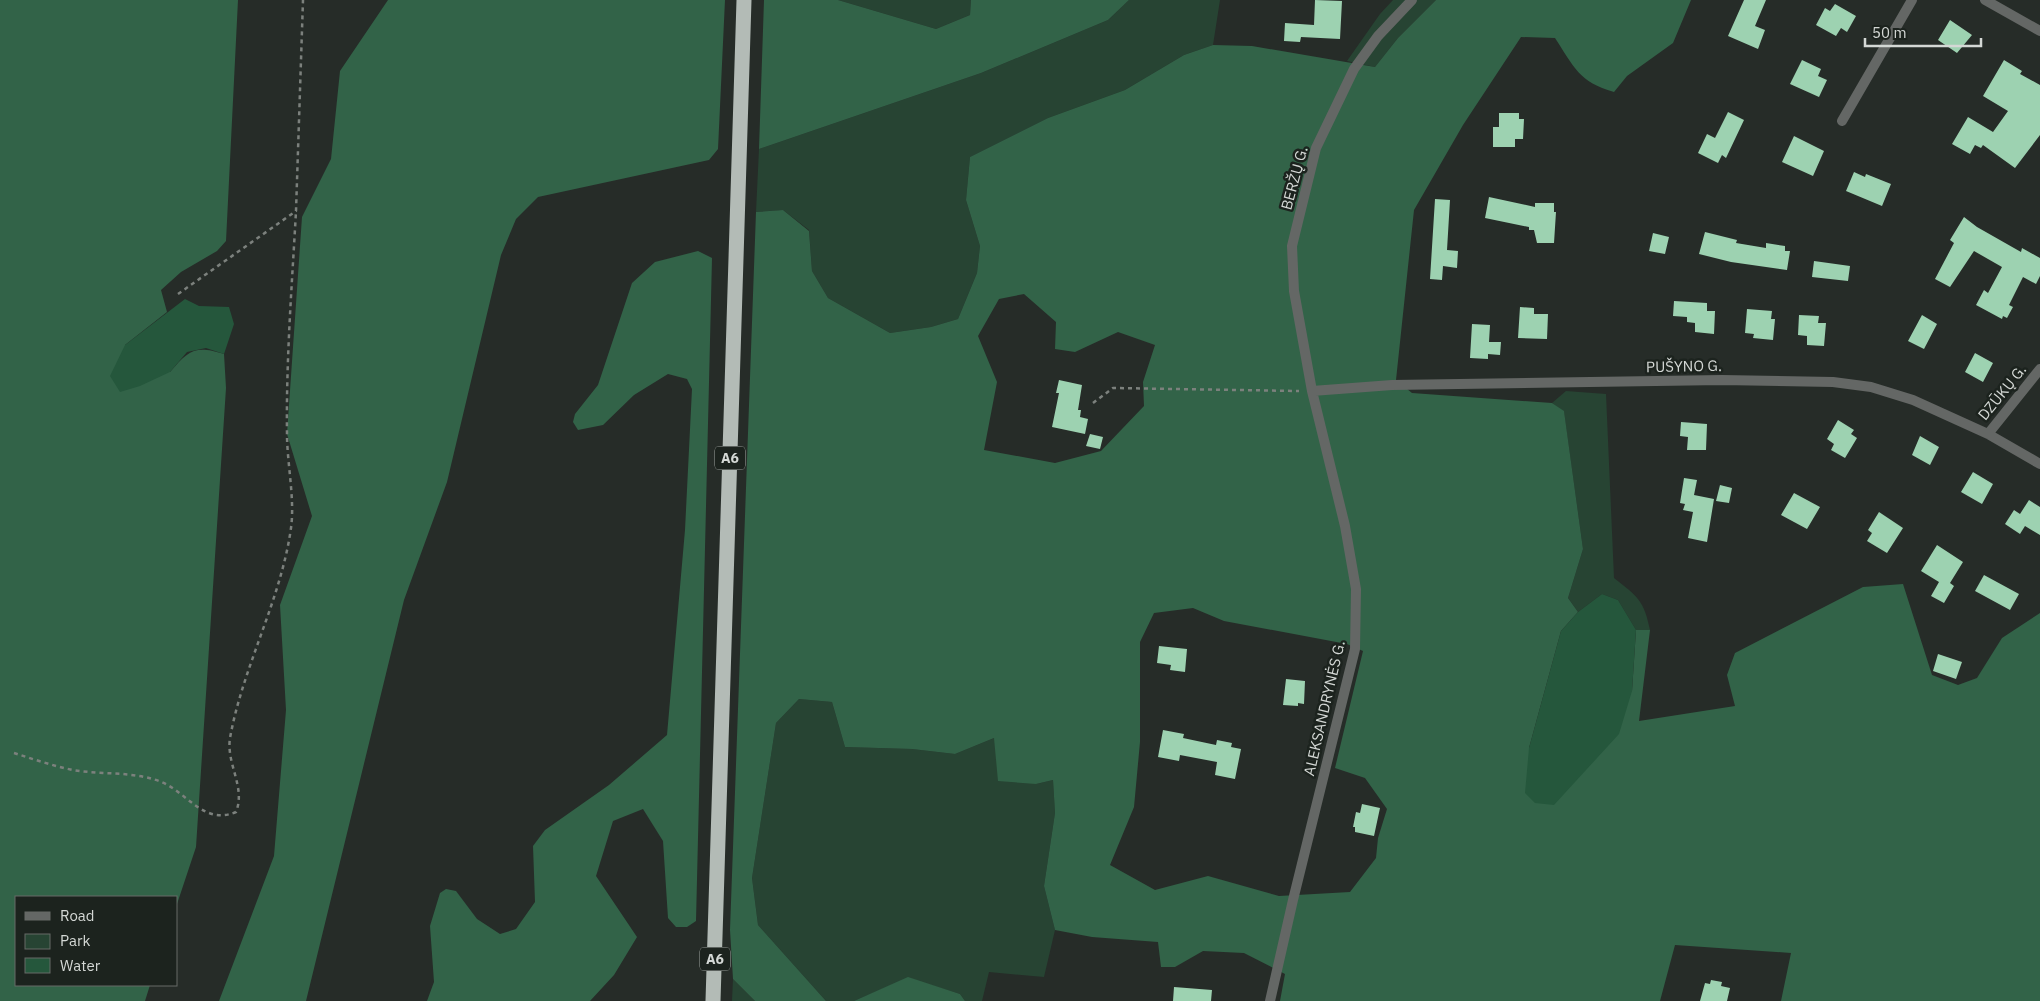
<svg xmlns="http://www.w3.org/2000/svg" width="2040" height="1001" viewBox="0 0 2040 1001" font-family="'IBM Plex Sans',sans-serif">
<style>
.green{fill:#274433}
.forest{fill:#326348;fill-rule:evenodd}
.water{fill:#25573c}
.building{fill:#9dd2b1}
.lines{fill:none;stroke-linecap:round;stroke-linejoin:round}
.path{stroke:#7c817d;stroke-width:2.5;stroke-dasharray:4 4;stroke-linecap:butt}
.street{stroke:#646765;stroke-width:10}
.highway{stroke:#b3bbb6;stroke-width:15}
.labels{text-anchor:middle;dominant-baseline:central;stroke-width:5;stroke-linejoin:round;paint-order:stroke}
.shield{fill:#1c231e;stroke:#9da29e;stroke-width:1}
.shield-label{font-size:14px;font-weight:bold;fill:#d4d8d5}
.street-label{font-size:15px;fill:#d4d8d5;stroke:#1c231e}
</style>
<rect width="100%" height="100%" fill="#262c28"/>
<path class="green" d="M838 0H971L970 15 936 29Z
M1129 0H1220L1213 45 1184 55 1125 90 1048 118 970 157 966 200 980 246 977 273 958 319 931 327 890 333 828 298 812 271 809 230 783 210 756 212 759 149 981 73 1108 20Z
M1393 0H1436L1398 38 1375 67 1347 61 1380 14Z
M1566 391 1606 394 1614 578C1637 596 1644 600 1650 630H1636L1618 600 1602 594 1578 612 1568 598 1583 549 1564 412 1552 403Z
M799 699 832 702 845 747 912 749 955 754 994 738 1036 784 1053 780 1055 813 1044 886 1055 930 1044 977 989 972 982 1001H965L960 994 908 978 854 1001H826L758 925 752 878 776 723Z
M733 979 755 1001H732Z"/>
<path class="forest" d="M0 0H238L226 241 217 251 181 272 161 290 167 312 125 345 170 372C189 350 195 345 224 354L226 388 196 847 176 907V897H16V985H150L145 1001H0Z
M388 0H725L718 149 709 160 538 197 516 219 501 255 447 482 404 600 306 1001H219L274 856 286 710 280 605 312 516 287 434 302 217 331 159 340 71Z
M764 0H838L936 29 970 15 971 0H1129L1108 20 981 73 759 149Z
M1436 0H1691L1673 43 1627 76 1614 92C1579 82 1574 67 1555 38L1521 37 1463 125 1414 210 1396 380 1412 393 1552 403 1564 411 1583 549 1568 598 1578 612 1561 631 1529 748 1632 691 1636 630H1650L1639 721 1735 706 1727 675 1735 653 1863 587 1903 584 1932 675 1958 685 1977 678 2002 638 2040 613V1001H1781L1791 953 1675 945 1660 1001H1280L1285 974 1244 953 1203 951 1175 967H1161L1158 942 1092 937 1055 930 1044 886 1055 813 1053 780 1036 784 998 781 994 738 955 754 912 749 845 747 832 702 799 699 776 723 752 878 758 925 826 1001H755L733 979 730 930 756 212 783 210 809 231 812 271 828 298 890 333 931 327 958 319 977 273 980 246 966 200 970 157 1048 118 1125 90 1184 55 1213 45 1252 46 1375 67 1398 38ZM1024 294 1056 322 1055 349 1075 352 1118 332 1155 345 1143 382 1144 406 1101 451 1055 463 984 450 997 382 978 336 999 299ZM1193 608 1224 621 1347 644 1363 651 1335 768 1365 778 1387 809 1378 838 1376 858 1350 892 1279 896 1208 876 1155 890 1110 865 1134 807 1140 742V642L1154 613Z
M698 251 712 258 696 921 687 927H676L668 918 663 841 643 809 613 821 596 876 637 937 614 975 590 1001H427L434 982 430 926 440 893 446 889 456 891 477 919 500 934 516 929 535 902 533 846 545 830 609 785 667 735 685 530 692 389 687 379 668 374 634 395 603 425 578 430 573 422 575 414 598 385 632 283 655 262Z
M908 977 960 994 965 1001H854Z"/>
<path class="water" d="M185 299 199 306 229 307 234 324 224 354 206 348 187 352 170 372 140 386 120 392 110 376 125 345Z
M1602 594 1618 600 1636 630 1632 691 1619 734 1554 805 1535 803 1525 793 1529 748 1561 631 1578 612Z"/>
<path class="building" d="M1315 0 1342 1 1340 39 1301 37 1300 42 1284 41 1285 23 1314 25Z
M1744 0H1766L1755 26 1765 30 1758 49 1728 36Z
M1835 4 1856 16 1847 32 1841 28 1836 36 1816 25 1825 8 1830 11Z
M1950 20 1972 35 1957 53 1938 40Z
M1802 60 1821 69 1818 76 1827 80 1819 97 1790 84Z
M2004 60 2022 71 2020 74 2040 85V135L2015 168 1983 145 1981 148 1975 145 1970 154 1952 144 1968 117 1993 132 2008 111 1983 96Z
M1728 112 1744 120 1726 158 1722 155 1718 163 1698 153 1707 134 1715 138Z
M1499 113H1519V119H1524L1523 139H1515V147H1493V127H1499Z
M1794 136 1824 151 1813 176 1782 162Z
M1854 172 1865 177 1866 174 1891 184 1882 206 1846 191Z
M1489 197 1535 207V203H1554V212H1556L1554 243H1537L1534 230H1529V227L1485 218Z
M1435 199 1450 200 1447 250 1458 251 1457 268 1443 266 1442 280 1430 279Z
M1964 217 1977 227 2021 252 2022 248 2040 258V276L2036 284 2023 277 2009 305 2013 307 2007 318 2003 316 2002 319 1976 305 1984 290 1988 293 2002 267 1974 251 1950 287 1935 279 1954 243 1950 240Z
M1705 232 1737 240 1736 243 1766 248V243L1785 246V251H1790L1787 270 1731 262 1699 254Z
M1653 233 1669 237 1665 254 1649 251Z
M1814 261 1850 266 1848 281 1812 277Z
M1674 301 1707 303V311H1715L1714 334 1695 332V323L1687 322V317L1673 316Z
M1520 307 1534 308V314H1548L1547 339 1518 338Z
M1747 309 1772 311 1771 319H1775L1773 340 1753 338 1754 334 1745 333Z
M1799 315 1819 316 1818 323H1826L1824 346 1807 345V336L1798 335Z
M1922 315 1937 324 1924 349 1908 341Z
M1472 324 1490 325 1489 342H1501L1500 355 1488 354V359L1470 358Z
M1975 353 1993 363 1983 382 1965 372Z
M1059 380 1082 385 1078 410H1081L1080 417 1088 419 1085 434 1052 427 1059 393H1056Z
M1838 420 1854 430 1851 434 1857 438 1845 458 1831 450 1834 444 1827 439Z
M1681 422 1707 424 1706 450H1687L1688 437 1680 436Z
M1090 434 1103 437 1100 449 1086 446Z
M1920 436 1939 447 1930 465 1912 455Z
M1973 472 1993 484 1982 504 1961 492Z
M1684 478 1697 480 1694 495 1714 499 1707 542 1688 538 1693 512 1683 510 1685 504 1680 503Z
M1720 485 1732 488 1729 503 1716 501Z
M1794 493 1820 507 1807 529 1781 515Z
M2029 500 2040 507V535L2025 526 2020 534 2005 524 2014 510 2020 514Z
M1879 512 1903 528 1887 553 1867 541 1872 533 1868 530Z
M1937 545 1963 562 1950 583 1954 586 1944 603 1931 596 1939 582 1921 571Z
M1984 575 2019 594 2010 610 1975 591Z
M1159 646 1187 649 1185 672 1170 670 1171 665 1157 663Z
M1938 654 1962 662 1956 679 1933 671Z
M1286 679 1305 681 1304 704 1298 703V706L1283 705Z
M1163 730 1184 734 1183 738 1216 745 1217 740 1232 743 1231 747 1241 749 1235 779 1215 775 1217 762 1180 755 1179 761 1158 757Z
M1362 804 1380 808 1374 836 1355 832V827H1353L1356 812 1360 813Z
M1711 980 1722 982 1721 986 1730 988 1727 1001H1700L1705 983 1710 984Z
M1174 987 1212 990 1211 1001H1173Z"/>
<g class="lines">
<path class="path" d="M178 294 296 211 303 0
M1093 403 1113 388 1299 391
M14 753C33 759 53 766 73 770 102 775 131 771 159 781 187 791 203 826 236 812 246 787 226 764 230 738 243 666 281 600 291 528 295 499 287 463 287 434 286 359 292 285 296 211"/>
<path class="street" d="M1985 0 2040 31
M1842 121 1912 0
M1312 391 1392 385 1722 380 1833 382 1871 387 1913 400 1988 434 2040 464
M1988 434 2040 369
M1270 1001 1293 900 1355 649 1356 589 1345 526 1312 391 1294 291 1292 246 1316 148 1354 69 1378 36 1412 0"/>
<path class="highway" d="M713 1001 744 0"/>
</g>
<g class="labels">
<g class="shield">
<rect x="715" y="446.5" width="30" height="23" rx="4"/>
<rect x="700" y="947.5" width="30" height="23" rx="4"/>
</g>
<g class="shield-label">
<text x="730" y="458">A6</text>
<text x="715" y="959">A6</text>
</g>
<g class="street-label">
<text transform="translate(1294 178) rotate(-75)">BERŽŲ G.</text>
<text transform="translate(1684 366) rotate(-1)">PUŠYNO G.</text>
<text transform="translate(2002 392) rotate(-51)">DZŪKŲ G.</text>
<text transform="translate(1324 708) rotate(-77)">ALEKSANDRYNĖS G.</text>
</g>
</g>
<rect x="15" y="896" width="162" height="90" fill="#1c231e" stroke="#666b67"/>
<rect x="25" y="912" width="25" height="8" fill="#646765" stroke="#666b67"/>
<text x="60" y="921" font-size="15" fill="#d4d8d5">Road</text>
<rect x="25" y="934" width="25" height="15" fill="#274433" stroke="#666b67"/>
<text x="60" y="946" font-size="15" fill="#d4d8d5">Park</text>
<rect x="25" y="958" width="25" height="15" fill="#25573c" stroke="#666b67"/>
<text x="60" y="971" font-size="15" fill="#d4d8d5">Water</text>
<path d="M1865 38v8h116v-8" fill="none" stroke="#d4d8d5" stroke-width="2.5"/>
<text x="1872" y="38" font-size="15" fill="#d4d8d5" stroke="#1c231e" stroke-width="4" paint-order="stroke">50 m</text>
</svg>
